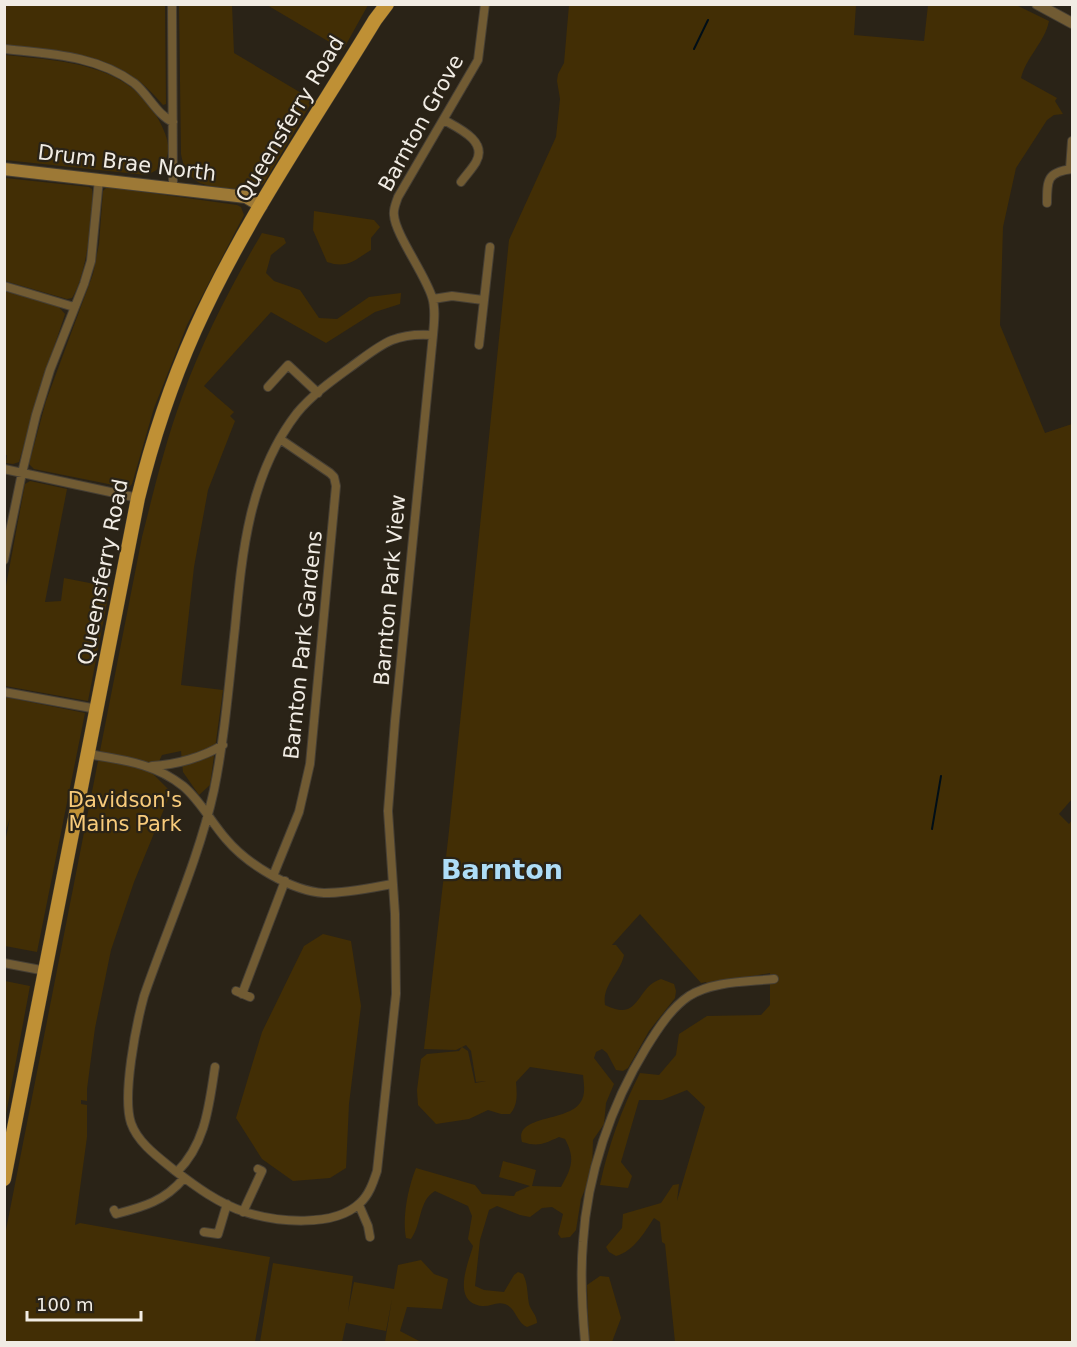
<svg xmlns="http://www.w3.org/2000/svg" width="1077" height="1347" viewBox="0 0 1077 1347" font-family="'DejaVu Sans',sans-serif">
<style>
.green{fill:#422e05}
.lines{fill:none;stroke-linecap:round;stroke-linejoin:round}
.stream{stroke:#000e17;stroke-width:2}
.minor-casing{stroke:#463f34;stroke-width:10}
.tertiary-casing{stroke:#463f34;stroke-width:12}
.secondary-casing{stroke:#463f34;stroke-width:14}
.primary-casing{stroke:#463f34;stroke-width:15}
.minor{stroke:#715b33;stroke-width:8}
.tertiary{stroke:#715b33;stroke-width:10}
.secondary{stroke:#9d7936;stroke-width:12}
.primary{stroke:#bf9035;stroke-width:14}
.labels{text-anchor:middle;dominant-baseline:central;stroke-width:4.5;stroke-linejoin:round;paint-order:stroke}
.street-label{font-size:21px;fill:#f1ece4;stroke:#2a2317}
.park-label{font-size:21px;fill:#f8cb7b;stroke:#2a2317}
.district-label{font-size:27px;font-weight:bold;fill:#aeddf7;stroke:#2a2317}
</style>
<rect width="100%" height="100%" fill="#2a2317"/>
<path class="green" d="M5 5H165L166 104 163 105C121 52 66 52 5 45Z
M179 5H232L234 53 313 100 264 183C260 186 260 187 256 188 246 191 206 187 198 182 187 175 183 166 181 154Z
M267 5H368L343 50Z
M569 5H856L854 35 924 41 928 5H1016L1049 21C1045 42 1026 57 1021 78L1057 98 1055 101 1063 114 1054 115 1047 120 1016 168 1003 227 1000 325 1045 433 1072 424V799L1059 814 1069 824 1072 820V1342H675L665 1244 662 1242 660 1222 654 1218C644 1233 634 1251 616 1256L609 1252 606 1247 622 1228 623 1214 661 1203 673 1185 679 1184 677 1201 705 1107 687 1090 662 1100H639L621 1162 632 1176 628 1188 600 1185C608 1146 622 1108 640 1073L659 1075 676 1055 679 1034 707 1016 761 1015 770 1005V973L707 984 706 982 701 983 640 914 612 945H616L624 955C620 974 602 984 605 1005 641 1023 635 987 661 979L674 984 676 991 675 998 649 1031 628 1068 623 1071 616 1070 607 1053 602 1049 596 1052 594 1058 614 1084 606 1103 604 1124 593 1140 592 1172 581 1199 576 1230 570 1237 561 1238 558 1234 563 1214 552 1207 542 1208 530 1217 520 1215 497 1206 489 1210 480 1240 475 1286 484 1290 504 1292 514 1275 518 1272 523 1274C528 1284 527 1293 529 1304 531 1311 537 1315 537 1323L527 1327C517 1323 516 1308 505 1304 496 1301 490 1307 482 1306 451 1302 468 1264 473 1246L468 1239 472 1216 468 1206 435 1191C418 1201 422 1224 411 1239L406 1238C402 1217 408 1188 416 1168L475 1185 482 1194 514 1196 516 1192 530 1186 499 1177 503 1161 536 1170 532 1186 561 1187C571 1169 576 1159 565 1139L559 1137C543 1144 539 1147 522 1142 514 1115 567 1122 580 1103 586 1095 584 1085 583 1075L530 1067 516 1082C517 1094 518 1105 510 1114H501L488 1110 469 1119 436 1124 418 1105 417 1090 421 1059 427 1054 459 1051 462 1047 468 1051 475 1083 486 1081 476 1082 471 1051 466 1045 456 1050 424 1049 449 831 509 240 556 137 560 99 557 81 558 74 564 63Z
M5 55C60 61 124 62 156 115 161 124 167 135 168 145 170 160 159 171 146 175L5 160Z
M5 178 89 187 92 189C94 214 86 277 72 298L67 299 5 281Z
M107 187 237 205 241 207 244 215 187 325 154 408 132 484 128 488 34 469 29 464 46 401 93 274 99 244 103 191Z
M314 211 374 220 380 227 371 238V250C355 260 347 269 327 262L313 230Z
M262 233 284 238 286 243 271 255 266 273 274 281 300 290 319 318 337 319 369 297 401 293 400 304 375 312 326 343 271 312 204 386 234 412 230 416 235 421 208 490 194 567 181 685 223 690 210 785 199 795 183 772 181 751 162 755 153 774 171 792 134 882 111 950 95 1028 87 1089V1101L81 1100V1104L87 1105V1137L75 1225 80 1223 270 1257 255 1342H5V1235L142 537C154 490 165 443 182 397 203 339 231 286 262 233Z
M4 291 58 306 65 314 38 395 19 462 13 464 6 463 7 455H4Z
M30 481 67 489 45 602 61 601 64 578 110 587 88 701 5 686V591L25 484Z
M5 697 85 713 37 952 5 946 4 847 10 818 5 834Z
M323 934 351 941 361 1006 349 1104 346 1168 330 1178 293 1181 262 1159 236 1118 262 1032 304 946Z
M5 981 30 986 5 1120 4 981Z
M421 1260 434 1274 448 1279 442 1309 407 1307 400 1331 421 1342H385L392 1299 386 1331 346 1323 342 1342H260L273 1263 353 1276 348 1312 354 1282 394 1289 398 1265Z
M600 1276 609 1277 621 1318 612 1342H589L587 1285Z"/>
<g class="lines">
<path class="stream" d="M694 49 708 20
M932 829 941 776"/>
<g class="minor-casing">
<path id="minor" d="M172 4 173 187
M4 49C49 54 96 55 134 83 148 94 157 115 173 122
M444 120C458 128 488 141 476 162 472 169 466 175 461 182
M1070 169 1072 141
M1047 203C1047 180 1047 172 1072 169
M4 286 74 307
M433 299 452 296 483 300
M433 335C392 332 380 346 348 369 330 382 311 396 297 413 249 475 242 553 235 628 229 682 225 736 214 790 199 859 167 929 144 996 136 1025 122 1096 131 1123 138 1143 158 1157 174 1170 195 1186 219 1204 245 1212 276 1222 334 1228 360 1203 369 1195 373 1183 377 1171L396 994 395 914 388 811 395 721 433 335C434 323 436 309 432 297 425 274 395 234 394 215 393 209 396 203 398 197L478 60 485 4
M479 345 490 247
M268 387 288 365 318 393
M4 469 138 498
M4 560 22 473 36 415 50 370 84 284 91 261 99 179
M4 692 97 709
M88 754C122 760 154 763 183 786 200 800 211 822 226 839 247 864 291 891 324 893 347 893 370 888 392 884
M152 766C176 765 203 757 223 745
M273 876 299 812 310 764 336 486 334 477 330 473 280 439
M4 963 46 971
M236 991 250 997
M242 994 285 881
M177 1172C206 1143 209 1105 215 1067
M359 1205 368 1226 370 1237
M114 1210 116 1214C143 1207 165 1201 184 1178
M243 1212 262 1171 258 1169
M204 1232 218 1234 227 1204
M585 1342C582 1309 580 1276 583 1242 587 1175 611 1105 646 1048 657 1030 671 1008 689 996 713 981 747 982 774 979"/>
</g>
<g class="tertiary-casing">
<path id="tertiary" d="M1037 4 1072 23"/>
</g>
<g class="secondary-casing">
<path id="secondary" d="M4 169 246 197 261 206"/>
</g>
<g class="primary-casing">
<path id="primary" d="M4 1179 138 498C152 441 171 384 195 330 244 221 313 122 375 20L387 4"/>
</g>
<use href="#minor" class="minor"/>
<use href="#tertiary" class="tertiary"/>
<use href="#secondary" class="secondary"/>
<use href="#primary" class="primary"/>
</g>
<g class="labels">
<g class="street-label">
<text transform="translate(290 119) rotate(-59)">Queensferry Road</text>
<text transform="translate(421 123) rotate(-61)">Barnton Grove</text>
<text transform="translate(127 163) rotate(7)">Drum Brae North</text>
<text transform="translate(103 572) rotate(-79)">Queensferry Road</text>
<text transform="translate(390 590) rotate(-85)">Barnton Park View</text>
<text transform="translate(303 645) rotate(-84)">Barnton Park Gardens</text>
</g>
<g class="park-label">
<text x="125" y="800">Davidson's<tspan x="125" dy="24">Mains Park</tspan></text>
</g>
<g class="district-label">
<text x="502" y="869">Barnton</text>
</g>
</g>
<rect width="1077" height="1347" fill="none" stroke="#f1ece4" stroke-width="12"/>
<path d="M27 1311v9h114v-9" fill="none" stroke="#f1ece4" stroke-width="3"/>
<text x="36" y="1311" font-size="18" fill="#f1ece4" stroke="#2a2317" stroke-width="4.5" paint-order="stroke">100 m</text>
</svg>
